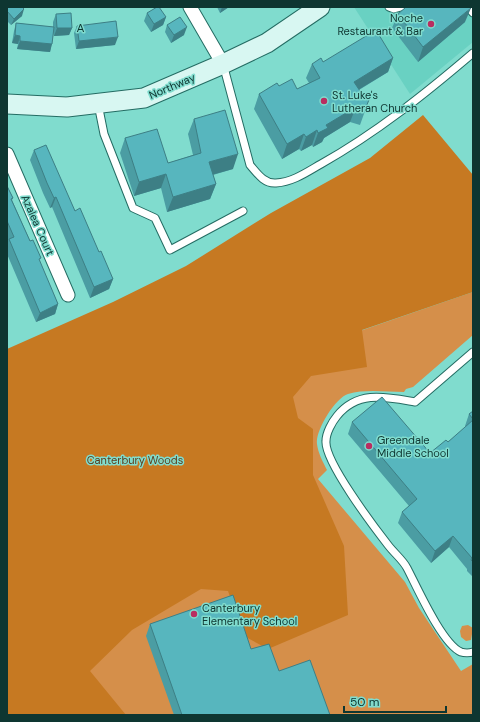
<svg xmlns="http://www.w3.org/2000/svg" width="480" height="722" viewBox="0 0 480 722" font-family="'DM Sans',sans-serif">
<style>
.built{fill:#69d1c2}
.green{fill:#d58f4a}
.forest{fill:#c67922}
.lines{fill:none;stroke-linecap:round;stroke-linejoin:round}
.lane-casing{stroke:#246c63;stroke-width:9}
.street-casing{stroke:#246c63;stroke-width:15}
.secondary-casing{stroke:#246c63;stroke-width:21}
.lane{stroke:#fff;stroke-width:7}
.street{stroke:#fff;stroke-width:13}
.secondary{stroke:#d8f7f2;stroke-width:19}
.wall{fill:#4b9da3}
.shaded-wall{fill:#3d7f85}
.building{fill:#57b6be;stroke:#3d7f85}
.poi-dot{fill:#b92d61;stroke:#80dcce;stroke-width:1.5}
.labels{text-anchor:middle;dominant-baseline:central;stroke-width:3;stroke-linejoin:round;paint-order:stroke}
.poi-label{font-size:11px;fill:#0e3631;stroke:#80dcce;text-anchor:start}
.street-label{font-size:11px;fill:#0e3631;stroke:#80dcce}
.park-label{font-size:11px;fill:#5c3c1b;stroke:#80dcce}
.neighbourhood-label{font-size:12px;letter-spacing:1px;fill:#0e3631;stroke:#80dcce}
</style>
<rect width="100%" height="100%" fill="#80dcce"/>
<path class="built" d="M354 7H473V42L410 94Z"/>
<path class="green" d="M473 292V335L413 387 406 389 404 392C386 392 365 389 348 394 335 398 315 431 317 444 318 453 323 462 327 470L318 479 405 582 419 608 461 671 473 664V715H67L41 661 241 372Z
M468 625 473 628 471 640 466 641 461 637 460 631 462 626Z"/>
<path class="forest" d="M423 115 473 175V292L362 330 367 367 311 376 293 397 298 418 313 429V475L344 546 348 615 268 649 244 636 228 591 201 589 132 630 90 671 126 715H7V349L113 302 186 266 271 213 370 158Z"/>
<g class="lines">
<g class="lane-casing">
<path id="lane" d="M389 7 394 9 401 7
M468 7 473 13
M223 64 250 165C257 173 264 184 276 183 293 182 307 172 321 164 376 133 425 94 473 53
M98 104 104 134 133 208 155 218 170 250 243 211
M473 352 415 402C386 397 358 390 337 416 332 422 326 433 326 441 324 461 374 527 388 545 394 553 403 560 407 568 417 587 442 644 461 652 464 653 470 653 473 652"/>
</g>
<g class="street-casing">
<path id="street" d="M190 7 223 64
M7 154 68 295"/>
</g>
<g class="secondary-casing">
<path id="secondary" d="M7 104 67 107 144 98 223 64 267 43 320 7"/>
</g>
<use href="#lane" class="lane"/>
<use href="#street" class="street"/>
<use href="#secondary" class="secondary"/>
</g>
<path class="wall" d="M7 7 22 16 11 25 7 21Z
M217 7H229L220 13Z
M147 13 166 17 163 25 151 32 144 21Z
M56 14 72 28 69 35 54 36V32L50 52 17 49 18 44 12 43 14 31 16 23 53 27V22Z
M398 14 465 22 418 62 392 28Z
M167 25 184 35 171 43 165 32Z
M77 26 115 45 76 49 74 33Z
M393 58 388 72 359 90 362 94 370 97 360 125 350 122 324 138 322 142 313 147 312 145 301 151 299 149 282 159 254 109 259 94 279 86 297 89 309 83 306 78 312 64 323 62Z
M194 119 233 169 213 175 216 184 210 199 167 212 161 188 134 196 120 153 125 138 168 163 193 155 188 134Z
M34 150 75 211 99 252 113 279 109 289 90 298 52 207 50 208 43 193 30 160Z
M7 186 13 198 12 200 58 304 55 314 36 322 7 254V244L8 241 7 239Z
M473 411V577L467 571V569L449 547 431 563 398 523 402 512 409 506 348 434 352 422 430 453 448 442 466 427 465 426 469 414Z
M150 624 251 649 279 671 330 715H174L146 636Z"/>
<path class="shaded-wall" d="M222 7H229L220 13Z
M471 8 465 22 418 62 423 47Z
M24 9 22 16 11 25 14 19Z
M166 17 163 25 151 32 154 24Z
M187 27 184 35 171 43 174 35Z
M57 28H72L69 35 54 36Z
M15 35 20 36 18 44 12 43Z
M118 37 115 45 76 49 79 41Z
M20 41 52 44 50 52 17 49Z
M393 58 388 72 348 96 354 82Z
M356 107 350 122 324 138 322 142 313 147 318 133 326 125Z
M317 130 312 145 301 151 306 137Z
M304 134 299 149 282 159 287 144Z
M238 154 233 169 204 177 209 162Z
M166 174 161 188 134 196 139 182Z
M216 184 210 199 167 212 173 197Z
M56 197 52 207 50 208 54 198Z
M113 279 109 289 90 298 94 287Z
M58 304 55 314 36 322 40 313Z
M453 536 449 547 431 563 435 551Z"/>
<path class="building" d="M7 7H22L24 9 14 19 7 11Z
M157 7H159L166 17 154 24 147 13Z
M406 7H470L471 8 423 47 398 14Z
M71 13 72 28H57L56 14Z
M180 17 187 27 174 35 167 25Z
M116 21 118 37 79 41 77 26Z
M16 23 54 27 52 44 20 41V36L15 35Z
M376 30 393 58 354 82 362 94 370 97 365 110 356 107 326 125 328 128 318 133 317 130 306 137 304 134 287 144 259 94 277 83 279 86 292 79 297 89 320 78 312 64 321 58 323 62Z
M225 110 238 154 209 162 216 184 173 197 166 174 139 182 125 138 157 129 168 163 201 153 194 119Z
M46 145 75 211 80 208 99 252 101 251 113 279 94 287 56 197 54 198 47 183 34 150Z
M7 186 13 198 11 199 30 241 33 240 41 258 39 259 58 304 40 313 9 239 14 237 7 221Z
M382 397 430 453 446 440 448 442 473 420V562L471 560 472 558 453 536 435 551 402 512 417 499 352 422Z
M473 411V419L469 414Z
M233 595 251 649 269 644 279 671 310 660 330 715H182L150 624Z"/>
<g class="poi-dot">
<circle cx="431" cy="24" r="4"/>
<circle cx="324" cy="101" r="4"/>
<circle cx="369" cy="446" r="4"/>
<circle cx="194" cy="614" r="4"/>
</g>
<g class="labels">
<g class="poi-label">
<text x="423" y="18" text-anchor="end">Noche<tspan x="423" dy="13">Restaurant &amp; Bar</tspan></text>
<text x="332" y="95">St. Luke's<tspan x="332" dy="13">Lutheran Church</tspan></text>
<text x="377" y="440">Greendale<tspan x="377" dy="13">Middle School</tspan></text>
<text x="202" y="608">Canterbury<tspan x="202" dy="13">Elementary School</tspan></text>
</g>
<g class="street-label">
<text transform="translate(172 86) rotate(-23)">Northway</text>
<text transform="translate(38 225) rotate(66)">Azalea Court</text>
</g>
<g class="park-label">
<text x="135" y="460">Canterbury Woods</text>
</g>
<g class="neighbourhood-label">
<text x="81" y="28">A</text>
</g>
</g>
<rect width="480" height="722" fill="none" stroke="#0e3631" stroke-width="16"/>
<path d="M344 706v6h102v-6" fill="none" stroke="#0e3631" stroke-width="2"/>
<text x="350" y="706" font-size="12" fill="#0e3631" stroke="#80dcce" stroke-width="3" paint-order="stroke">50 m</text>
</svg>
